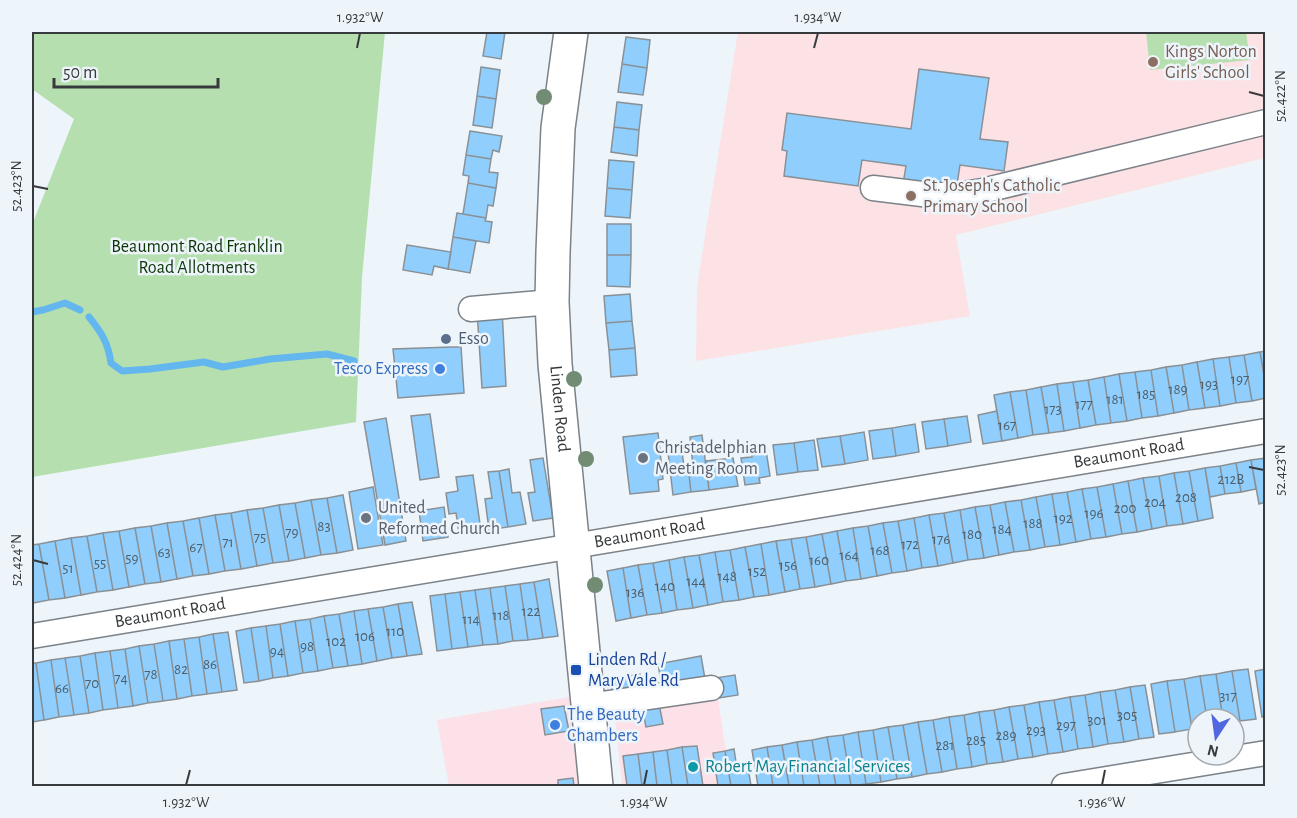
<svg xmlns="http://www.w3.org/2000/svg" width="1297" height="818" viewBox="0 0 1297 818" font-family="'Alegreya Sans',sans-serif">
<style>
.commercial{fill:#fce1e8}
.education{fill:#fde2e5}
.green{fill:#b6dfaf}
.lines{fill:none;stroke-linecap:round;stroke-linejoin:round}
.stream{stroke:#64b7ee;stroke-width:7}
.building{fill:#90cffd;stroke:#899096;stroke-width:1.5}
.minor-casing{stroke:#7b8288;stroke-width:27}
.highway-casing{stroke:#7b8288;stroke-width:36}
.minor{stroke:#fff;stroke-width:24}
.highway{stroke:#fff;stroke-width:33}
.tree{fill:#728c74}
.ticks{fill:none;stroke:#373a3c;stroke-width:2}
.education-dot{fill:#8d6e63;stroke:#edf4fa;stroke-width:2}
.service-dot{fill:#5c6f8a;stroke:#edf4fa;stroke-width:2}
.shop-dot{fill:#3f7fe0;stroke:#edf4fa;stroke-width:2}
.worship-dot{fill:#6b7280;stroke:#edf4fa;stroke-width:2}
.transit-dot{fill:#1a4fb4;stroke:#edf4fa;stroke-width:2}
.culture-dot{fill:#0f9aa8;stroke:#edf4fa;stroke-width:2}
.labels{text-anchor:middle;dominant-baseline:central;stroke-width:5;stroke-linejoin:round;paint-order:stroke}
.number-label{font-size:15px;fill:#4d5f6c}
.education-label{font-size:18px;fill:#785e54;stroke:#edf4fa;text-anchor:start}
.park-label{font-size:18px;fill:#0d3607;stroke:#edf4fa}
.service-label{font-size:18px;fill:#4e5e75;stroke:#edf4fa;text-anchor:start}
.shop-label{font-size:18px;fill:#366cbe;stroke:#edf4fa;text-anchor:end}
.street-label{font-size:18px;fill:#373a3c;stroke:#edf4fa}
.worship-label{font-size:18px;fill:#5b616d;stroke:#edf4fa;text-anchor:start}
.transit-label{font-size:18px;fill:#164399;stroke:#edf4fa;text-anchor:start}
.culture-label{font-size:18px;fill:#0d838f;stroke:#edf4fa;text-anchor:start}
.neatline{fill:none;stroke:#373a3c;stroke-width:2}
.ticks-label{font-size:15px;text-anchor:middle;fill:#373a3c}
</style>
<rect width="100%" height="100%" fill="#edf4fa"/>
<path class="commercial" d="M715 678 731 786H622L613 696Z
M570 697 578 786H449L437 720Z"/>
<path class="education" d="M738 32H1265V158L956 235 970 316 696 361 697 286Z"/>
<path class="green" d="M32 32H385L362 277 356 422 32 477V225L74 119 32 89Z
M1146 32H1246L1250 60 1150 70Z"/>
<g class="lines">
<path class="stream" d="M32 312 43 310 65 303 80 310
M89 317C102 333 108 343 111 363L122 371 150 369 204 362 223 367 270 359 327 354 354 361"/>
</g>
<path class="building" d="M487 32H505L501 59 483 56Z
M626 37 650 40 647 68 622 64Z
M622 64 647 68 643 95 618 92Z
M481 67 500 70 496 99 477 96Z
M919 69 989 78 980 139 1008 142 1004 171 960 165 956 191 903 184 906 166 862 160 858 186 784 176 787 151 782 150 787 113 911 129Z
M477 96 496 99 492 128 473 125Z
M617 102 642 105 639 130 614 127Z
M614 127 639 130 637 156 611 152Z
M470 131 502 136 499 152 493 150 491 159 466 155Z
M466 155 491 159 489 172 498 173 496 188 468 183 469 176 463 175Z
M609 160 634 162 632 190 607 188Z
M468 183 496 188 493 206 488 205 486 218 463 214Z
M607 188 632 190 630 218 605 216Z
M457 213 486 218 485 221 492 222 489 243 453 237Z
M607 224H631V255H607Z
M453 237 476 241 470 273 448 269Z
M407 245 451 252 448 269 434 266 432 275 403 270Z
M607 255H631L630 287 607 286Z
M630 294 632 321 606 323 604 296Z
M502 309 506 386 482 388 477 311Z
M632 321 635 348 609 350 606 323Z
M452 347H461L464 393 398 398 393 349Z
M635 348 637 375 611 377 609 350Z
M1266 351V387L1260 352Z
M1260 352 1266 387V398L1252 401 1244 355Z
M1244 355 1252 401 1236 403 1229 357Z
M1229 357 1236 403 1220 406 1213 359Z
M1213 359 1220 406 1205 408 1197 362Z
M1197 362 1205 408 1189 410 1182 365Z
M1182 365 1189 410 1174 413 1166 367Z
M1166 367 1174 413 1158 416 1151 370Z
M1151 370 1158 416 1142 418 1135 372Z
M1135 372 1142 418 1127 421 1119 374Z
M1119 374 1127 421 1111 423 1104 377Z
M1104 377 1111 423 1096 425 1088 380Z
M1088 380 1096 425 1080 428 1073 382Z
M1073 382 1080 428 1064 431 1057 384Z
M1057 384 1064 431 1049 433 1041 387Z
M1041 387 1049 433 1033 435 1026 390Z
M1026 390 1033 435 1018 438 1010 392Z
M1010 392 1018 438 1002 441 994 395Z
M997 411 1002 441 983 444 978 415Z
M430 414 439 477 420 480 411 416Z
M967 416 971 442 948 446 944 419Z
M386 418 406 541 385 545 364 422Z
M944 419 948 446 926 449 922 422Z
M915 424 919 452 896 456 892 428Z
M892 428 896 456 873 459 869 431Z
M864 432 868 460 845 464 840 436Z
M658 433 663 479 658 480 659 491 630 494 623 437Z
M702 435 709 490 691 492 688 466H693L690 437Z
M840 436 845 464 822 467 817 439Z
M814 440 818 470 798 472 794 443Z
M681 443 684 467 688 466 691 492 673 495 667 444Z
M794 443 798 472 777 475 773 445Z
M766 450 770 476 759 478 760 483 745 485 741 458 752 457V452Z
M543 458 553 518 533 521 528 493 535 492 530 460Z
M733 458 738 486 709 490 706 461Z
M1266 458V502L1259 504 1251 460Z
M1251 460 1256 489 1241 492 1236 463Z
M1236 463 1241 492 1225 494 1220 466Z
M1220 466 1225 494 1210 497 1205 468Z
M1205 468 1213 518 1198 521 1189 471Z
M509 469 512 493 520 492 526 524 508 527 499 471Z
M499 471 508 527 489 530 485 499 492 498 488 472Z
M1189 471 1198 521 1183 524 1174 473Z
M1174 473 1183 524 1167 526 1159 476Z
M473 475 481 531 459 534 456 513 449 514 446 493 458 491 456 477Z
M1159 476 1167 526 1152 529 1143 478Z
M1143 478 1152 529 1137 532 1128 481Z
M1128 481 1137 532 1122 534 1113 484Z
M1113 484 1122 534 1106 537 1097 487Z
M373 487 383 545 358 549 349 492Z
M1097 487 1106 537 1091 539 1082 489Z
M1082 489 1091 539 1076 542 1067 492Z
M1067 492 1076 542 1060 545 1052 494Z
M1052 494 1060 545 1045 547 1036 497Z
M343 495 353 550 337 553 327 498Z
M1036 497 1045 547 1030 550 1021 500Z
M327 498 337 553 321 555 311 500Z
M311 500 321 555 305 558 295 503Z
M1021 500 1030 550 1014 552 1005 502Z
M1005 502 1014 552 999 555 990 505Z
M295 503 305 558 289 561 279 505Z
M279 505 289 561 273 563 263 508Z
M990 505 999 555 984 558 975 507Z
M444 507 448 537 423 541 419 511Z
M975 507 984 558 968 560 960 510Z
M263 508 273 563 257 566 247 510Z
M247 510 257 566 241 569 231 513Z
M960 510 968 560 953 563 944 513Z
M231 513 241 569 225 571 215 515Z
M944 513 953 563 938 566 929 515Z
M215 515 225 571 209 574 199 518Z
M929 515 938 566 922 568 914 518Z
M199 518 209 574 193 576 183 521Z
M914 518 922 568 907 571 898 521Z
M183 521 193 576 177 579 167 523Z
M898 521 907 571 892 573 883 523Z
M167 523 177 579 161 582 151 526Z
M883 523 892 573 877 576 868 526Z
M151 526 161 582 145 584 135 528Z
M868 526 877 576 861 579 853 528Z
M135 528 145 584 129 587 119 531Z
M853 528 861 579 846 581 837 531Z
M119 531 129 587 113 590 103 533Z
M837 531 846 581 831 584 822 534Z
M103 533 113 590 97 592 87 536Z
M822 534 831 584 815 587 806 537Z
M87 536 97 592 81 595 71 538Z
M806 537 815 587 800 589 791 539Z
M71 538 81 595 65 598 55 541Z
M791 539 800 589 785 592 776 541Z
M55 541 65 598 49 600 39 544Z
M776 541 785 592 769 595 761 544Z
M39 544 49 600 33 603 32 545Z
M761 544 769 595 754 597 745 547Z
M745 547 754 597 739 600 730 550Z
M730 550 739 600 723 602 715 552Z
M715 552 723 602 708 605 699 555Z
M699 555 708 605 693 608 684 557Z
M684 557 693 608 677 610 669 560Z
M669 560 677 610 662 613 653 563Z
M653 563 662 613 647 615 638 565Z
M638 565 647 615 631 618 623 568Z
M623 568 631 618 616 621 607 571Z
M549 579 558 636 543 638 534 582Z
M534 582 543 638 528 640 520 584Z
M520 584 528 640 513 641 505 586Z
M505 586 513 641 498 644 490 588Z
M490 588 498 644 483 645 475 590Z
M475 590 483 645 468 647 460 592Z
M460 592 468 647 452 649 445 594Z
M445 594 452 649 437 651 430 596Z
M412 602 422 654 407 656 398 604Z
M398 604 407 656 392 658 383 607Z
M383 607 392 658 377 661 368 609Z
M368 609 377 661 362 664 354 611Z
M354 611 362 664 348 666 339 614Z
M339 614 348 666 333 668 324 616Z
M324 616 333 668 318 671 310 619Z
M310 619 318 671 303 673 295 621Z
M295 621 303 673 288 676 280 624Z
M280 624 288 676 273 678 266 626Z
M266 626 273 678 259 681 251 628Z
M251 628 259 681 244 683 236 631Z
M228 632 237 690 222 692 213 634Z
M213 634 222 692 207 694 199 637Z
M199 637 207 694 192 696 184 639Z
M184 639 192 696 177 699 169 641Z
M169 641 177 699 163 701 154 644Z
M154 644 163 701 148 703 139 646Z
M139 646 148 703 133 706 125 649Z
M125 649 133 706 118 708 110 651Z
M110 651 118 708 103 710 95 653Z
M95 653 103 710 89 713 80 656Z
M80 656 89 713 74 715 65 658Z
M701 656 705 679 662 687 658 664Z
M65 658 74 715 59 717 51 660Z
M51 660 59 717 44 720 36 663Z
M32 663H36L44 720 32 722Z
M1248 669 1256 719 1240 721 1232 671Z
M1266 669V716L1262 717 1255 671Z
M1232 671 1240 721 1234 722V719H1223L1216 674Z
M640 674 643 691 613 696 610 679Z
M1216 674 1223 719H1207L1200 676Z
M735 675 738 695 719 698 715 678Z
M1200 676 1207 719H1198V728L1192 729 1184 679Z
M1184 679 1192 729 1175 732 1167 681Z
M1167 681 1175 732 1159 734 1151 684Z
M1145 685 1154 737 1139 739 1130 687Z
M1130 687 1139 739 1124 742 1115 690Z
M1115 690 1124 742 1108 744 1100 692Z
M1100 692 1108 744 1093 747 1085 695Z
M1085 695 1093 747 1078 749 1070 697Z
M1070 697 1078 749 1063 752 1054 700Z
M1054 700 1063 752 1048 754 1039 702Z
M1039 702 1048 754 1033 757 1024 705Z
M659 704 663 724 646 727 642 707Z
M1024 705 1033 757 1018 759 1009 707Z
M564 706 569 731 545 735 541 709Z
M1009 707 1018 759 1003 762 994 710Z
M994 710 1003 762 987 764 979 712Z
M979 712 987 764 972 767 964 715Z
M964 715 972 767 957 769 949 717Z
M949 717 957 769 942 772 933 720Z
M933 720 942 772 927 774 918 722Z
M918 722 927 774 912 777 903 725Z
M903 725 912 777 897 779 888 727Z
M888 727 897 779 881 782 873 730Z
M873 730 881 782 866 784 858 732Z
M858 732 866 784 851 786 843 735Z
M843 735 851 786H836L827 737Z
M827 737 836 786H820L812 740Z
M812 740 820 786H804L797 742Z
M797 742 804 786H789L782 745Z
M782 745 789 786H773L767 747Z
M697 746 703 786H688L682 747Z
M682 747 688 786H672L667 750Z
M767 747 773 786H758L752 750Z
M734 749 737 769 748 767 751 786H731L725 751Z
M667 750 672 786H657L653 752Z
M725 751 731 786H718L713 753Z
M653 752 657 786H642L638 754Z
M638 754 642 786H627L623 756Z
M573 778 574 786H558V780Z"/>
<g class="lines">
<g class="minor-casing">
<g id="minor">
<path d="M873 188 930 195H957L982 191 1266 122"/>
<path d="M471 309 552 302"/>
<path id="s1" d="M32 636 1266 431"/>
<path d="M588 706 711 688"/>
<path d="M1064 786 1266 753"/>
</g>
</g>
<g class="highway-casing">
<g id="highway">
<path id="s2" d="M571 32 558 128 553 252 552 302 555 364 596 786"/>
</g>
</g>
<use href="#minor" class="minor"/>
<use href="#highway" class="highway"/>
</g>
<g class="tree">
<circle cx="544" cy="97" r="8"/>
<circle cx="574" cy="379" r="8"/>
<circle cx="586" cy="459" r="8"/>
<circle cx="595" cy="585" r="8"/>
</g>
<path class="ticks" d="M357 48 360 33M814 48 818 33M1249 92 1264 96M33 186 48 189M1249 467 1264 470M33 560 48 564M186 785 190 770M644 785 647 770M1102 785 1105 770"/>
<g class="education-dot">
<circle cx="1153" cy="62" r="6"/>
<circle cx="911" cy="196" r="6"/>
</g>
<circle class="service-dot" cx="446" cy="339" r="6"/>
<g class="shop-dot">
<circle cx="440" cy="369" r="6"/>
<circle cx="555" cy="725" r="6"/>
</g>
<g class="worship-dot">
<circle cx="643" cy="458" r="6"/>
<circle cx="366" cy="518" r="6"/>
</g>
<rect class="transit-dot" x="570" y="664" width="12" height="12" rx="3"/>
<circle class="culture-dot" cx="693" cy="767" r="6"/>
<g class="labels">
<g class="number-label">
<text x="1240" y="379">197</text>
<text x="1209" y="384">193</text>
<text x="1178" y="389">189</text>
<text x="1146" y="394">185</text>
<text x="1115" y="399">181</text>
<text x="1084" y="404">177</text>
<text x="1053" y="409">173</text>
<text x="1007" y="425">167</text>
<text x="1231" y="479">212B</text>
<text x="1186" y="497">208</text>
<text x="1155" y="502">204</text>
<text x="1125" y="508">200</text>
<text x="1094" y="513">196</text>
<text x="1063" y="518">192</text>
<text x="1033" y="523">188</text>
<text x="324" y="526">83</text>
<text x="1002" y="529">184</text>
<text x="292" y="532">79</text>
<text x="972" y="534">180</text>
<text x="260" y="537">75</text>
<text x="941" y="539">176</text>
<text x="228" y="542">71</text>
<text x="910" y="544">172</text>
<text x="196" y="547">67</text>
<text x="880" y="550">168</text>
<text x="164" y="552">63</text>
<text x="849" y="555">164</text>
<text x="132" y="558">59</text>
<text x="819" y="560">160</text>
<text x="100" y="563">55</text>
<text x="788" y="565">156</text>
<text x="68" y="568">51</text>
<text x="757" y="571">152</text>
<text x="727" y="576">148</text>
<text x="696" y="581">144</text>
<text x="665" y="586">140</text>
<text x="635" y="592">136</text>
<text x="531" y="611">122</text>
<text x="501" y="615">118</text>
<text x="471" y="619">114</text>
<text x="395" y="631">110</text>
<text x="365" y="636">106</text>
<text x="336" y="641">102</text>
<text x="307" y="646">98</text>
<text x="277" y="651">94</text>
<text x="210" y="664">86</text>
<text x="181" y="669">82</text>
<text x="151" y="674">78</text>
<text x="121" y="678">74</text>
<text x="92" y="683">70</text>
<text x="62" y="688">66</text>
<text x="1228" y="696">317</text>
<text x="1127" y="715">305</text>
<text x="1097" y="720">301</text>
<text x="1066" y="725">297</text>
<text x="1036" y="730">293</text>
<text x="1006" y="735">289</text>
<text x="976" y="740">285</text>
<text x="945" y="745">281</text>
</g>
<g class="education-label">
<text x="1165" y="52">Kings Norton<tspan x="1165" dy="21">Girls' School</tspan></text>
<text x="923" y="186">St. Joseph's Catholic<tspan x="923" dy="21">Primary School</tspan></text>
</g>
<g class="park-label">
<text x="197" y="247">Beaumont Road Franklin<tspan x="197" dy="21">Road Allotments</tspan></text>
</g>
<g class="service-label">
<text x="458" y="339">Esso</text>
</g>
<g class="shop-label">
<text x="428" y="369">Tesco Express</text>
<text x="567" y="715" text-anchor="start">The Beauty<tspan x="567" dy="21">Chambers</tspan></text>
</g>
<g class="street-label">
<text stroke="none"><textPath href="#s2" startOffset="378">Linden Road</textPath></text>
<text stroke="none"><textPath href="#s1" startOffset="1112">Beaumont Road</textPath></text>
<text stroke="none"><textPath href="#s1" startOffset="626">Beaumont Road</textPath></text>
<text stroke="none"><textPath href="#s1" startOffset="140">Beaumont Road</textPath></text>
</g>
<g class="worship-label">
<text x="655" y="448">Christadelphian<tspan x="655" dy="21">Meeting Room</tspan></text>
<text x="378" y="508">United<tspan x="378" dy="21">Reformed Church</tspan></text>
</g>
<g class="transit-label">
<text x="588" y="660">Linden Rd /<tspan x="588" dy="21">Mary Vale Rd</tspan></text>
</g>
<g class="culture-label">
<text x="705" y="767">Robert May Financial Services</text>
</g>
</g>
<rect width="1297" height="818" fill="none" stroke="#edf4fa" stroke-width="66"/>
<g transform="translate(1216 737) rotate(193)"><circle r="28" fill="#edf4fa" stroke="#a4aaae" stroke-width="1.5"/>
<path d="M0-4.5L10 22L0 15L-10 22Z" fill="#5268de"/>
<text y="-9" font-size="16" font-weight="bold" text-anchor="middle" fill="#373a3c">N</text>
</g>
<path d="M54 78v9h164v-9" fill="none" stroke="#373a3c" stroke-width="3"/>
<text x="63" y="78" font-size="18" fill="#373a3c" stroke="#edf4fa" stroke-width="4.5" paint-order="stroke">50 m</text>
<rect x="33" y="33" width="1231" height="752" class="neatline"/>
<g class="ticks-label">
<text x="360" y="22">1.932°W</text>
<text x="818" y="22">1.934°W</text>
<text transform="translate(1280 96) rotate(-90)" y="5">52.422°N</text>
<text transform="translate(16 186) rotate(-90)" y="5">52.423°N</text>
<text transform="translate(1280 470) rotate(-90)" y="5">52.423°N</text>
<text transform="translate(16 560) rotate(-90)" y="5">52.424°N</text>
<text x="186" y="807">1.932°W</text>
<text x="644" y="807">1.934°W</text>
<text x="1102" y="807">1.936°W</text>
</g>
</svg>
